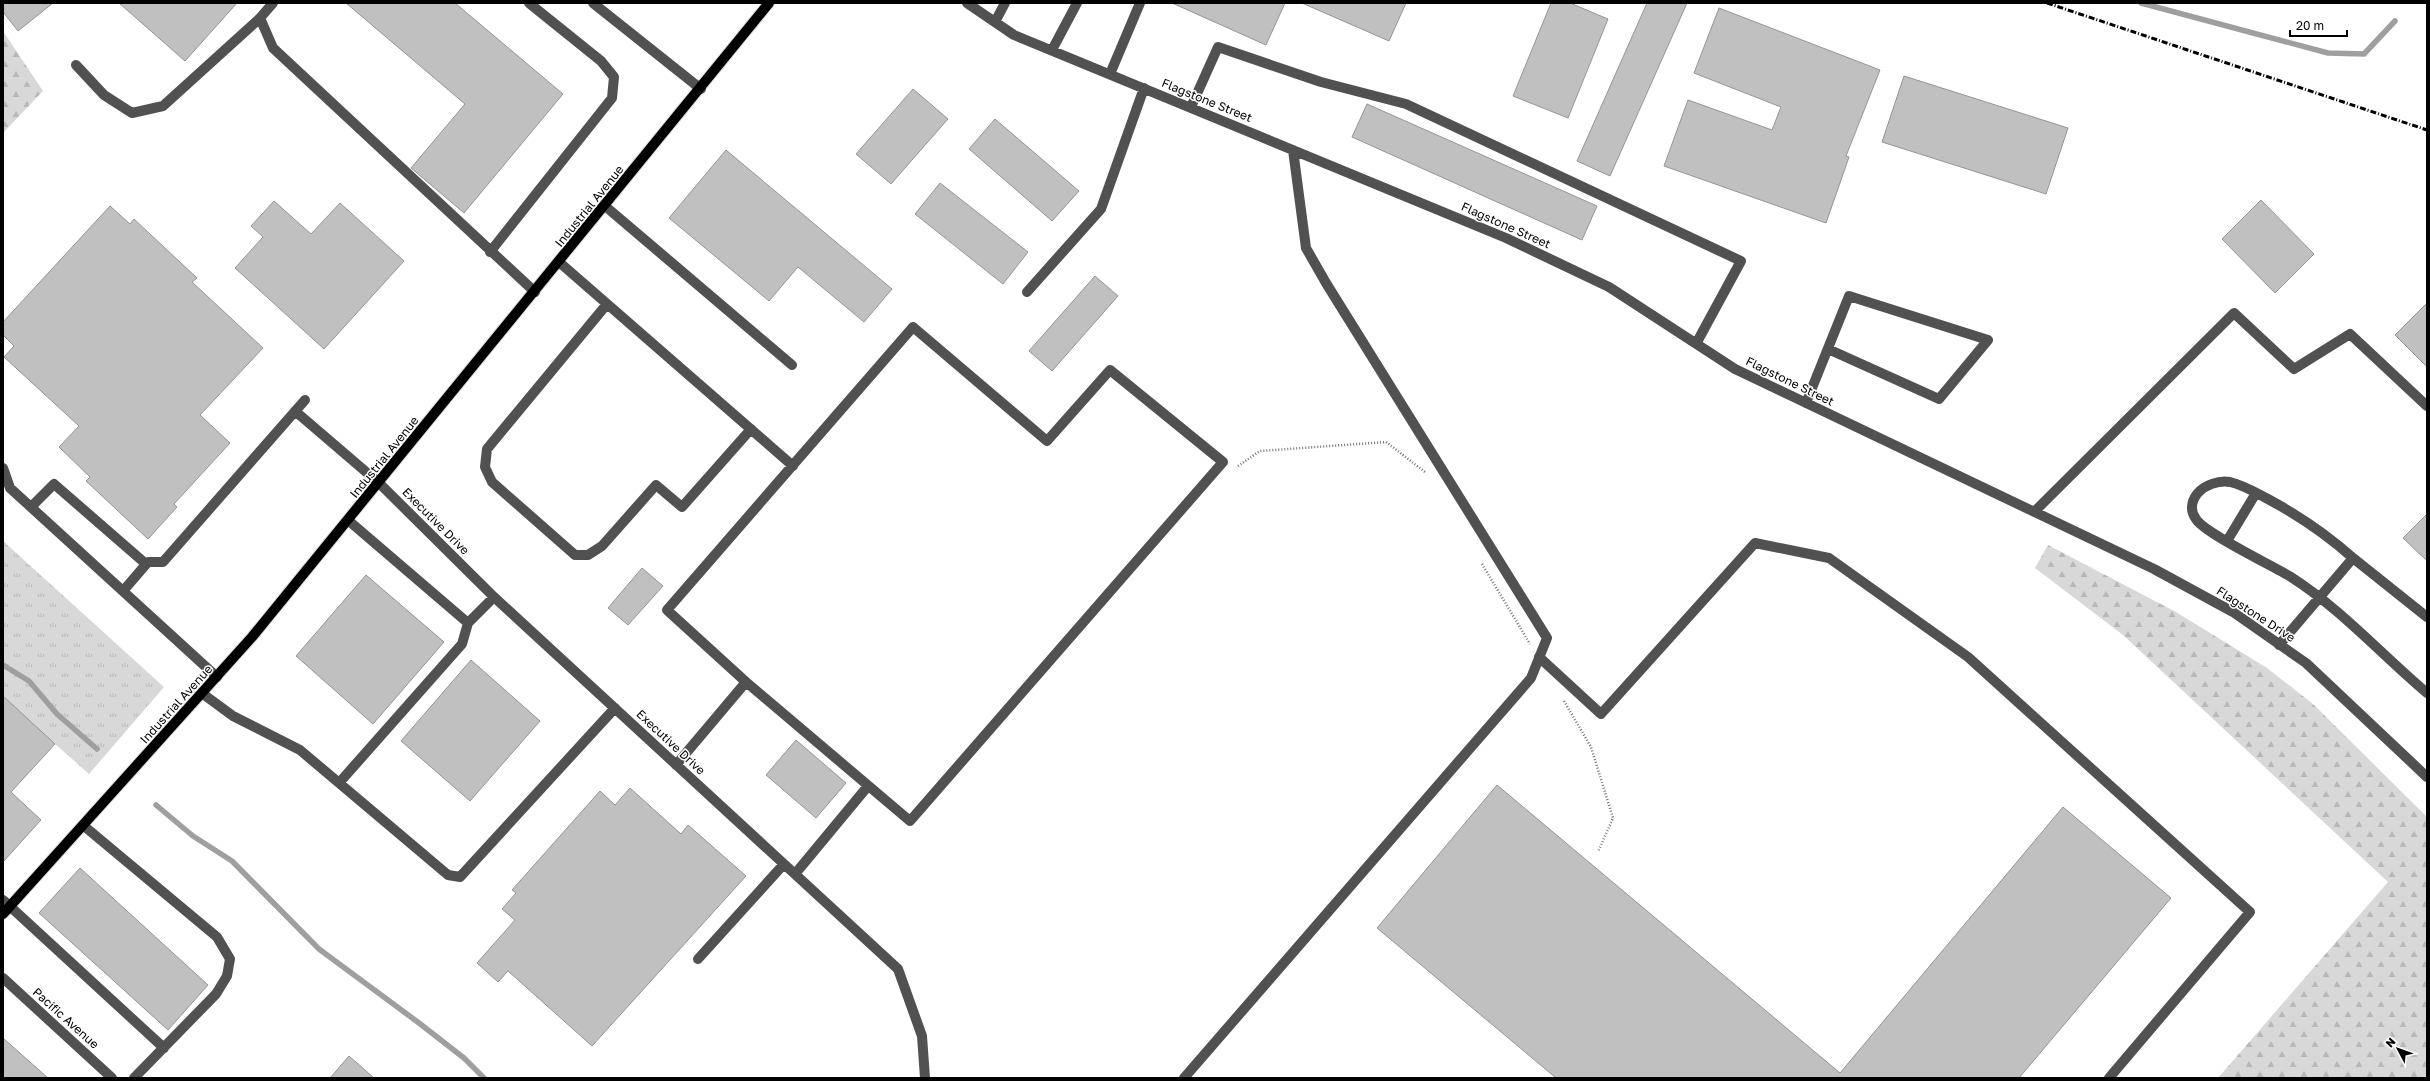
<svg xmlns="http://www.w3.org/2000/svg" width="2430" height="1081" viewBox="0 0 2430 1081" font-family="'Golos Text',sans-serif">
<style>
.grass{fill:url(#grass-tufts)}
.forest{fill:url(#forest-firs)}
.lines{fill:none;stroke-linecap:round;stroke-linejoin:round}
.stream{stroke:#9f9f9f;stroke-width:5.5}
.building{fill:#c0c0c0;stroke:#959595}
.major-casing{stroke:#dbdbdb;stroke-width:12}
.path{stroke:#737373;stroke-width:2.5;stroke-dasharray:1 2;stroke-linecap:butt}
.minor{stroke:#515151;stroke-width:10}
.major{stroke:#000;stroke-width:10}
.rail{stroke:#000;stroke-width:3;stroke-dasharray:6 2 1 2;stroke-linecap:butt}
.labels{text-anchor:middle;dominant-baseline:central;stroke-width:3;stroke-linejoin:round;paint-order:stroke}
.street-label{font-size:12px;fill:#000;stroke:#fff}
</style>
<defs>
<pattern id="grass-tufts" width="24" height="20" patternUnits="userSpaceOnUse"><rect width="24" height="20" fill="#d8d8d8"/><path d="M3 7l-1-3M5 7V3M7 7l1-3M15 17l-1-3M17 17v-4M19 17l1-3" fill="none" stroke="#b8b8b8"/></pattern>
<pattern id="forest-firs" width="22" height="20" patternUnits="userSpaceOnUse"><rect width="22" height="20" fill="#d8d8d8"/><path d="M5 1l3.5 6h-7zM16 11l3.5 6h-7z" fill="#b8b8b8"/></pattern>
</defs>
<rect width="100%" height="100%" fill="#fff"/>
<path class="grass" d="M3 541 164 687 89 774 3 698Z"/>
<path class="forest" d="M3 31 43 91 3 133Z
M2048 545 2176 612 2267 668 2313 704 2427 817V1078H2218L2388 882 2123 635 2035 568Z"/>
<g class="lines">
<path class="stream" d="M2141 3 2328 53 2364 54 2395 21
M3 665 29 681 57 714 97 749
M156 805 193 836 232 861 319 949 419 1023 464 1058 484 1078"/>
</g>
<path class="building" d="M3 3H53L18 31 3 12Z
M119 3H237L185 61Z
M346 3H455L563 94 464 213 411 168 465 104Z
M1172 3H1285L1266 45Z
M1302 3H1406L1389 41Z
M1551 3H1570L1608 19 1568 118 1513 96Z
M1647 3H1687L1610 176 1577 161Z
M1719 8 1880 70 1846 156 1849 157 1826 223 1664 166 1688 100 1772 130 1781 107 1694 73Z
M1904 76 2068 128 2046 194 1882 142Z
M913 89 948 119 891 184 856 154Z
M1367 104 1597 206 1582 240 1352 137Z
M995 119 1079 191 1052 221 969 149Z
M726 150 892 289 864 322 798 267 769 301 669 218Z
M940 183 1028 252 1003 284 915 214Z
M2261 200 2314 254 2275 293 2222 239Z
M274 201 311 234 340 203 404 261 324 349 235 268 263 237 251 226Z
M110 206 130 224 134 219 197 278 192 282 263 348 200 415 230 443 174 504 177 507 148 539 86 481 90 477 59 447 79 426 4 357 14 346 3 335V322Z
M1095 276 1118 296 1052 371 1029 351Z
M2427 303V367L2395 335Z
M2427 514V561L2403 538Z
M642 568 663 586 628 625 608 608Z
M366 575 444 642 373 724 296 656Z
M471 660 540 721 470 801 401 741Z
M3 696 55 744 11 792 41 820 3 862Z
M796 740 846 783 816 818 766 775Z
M1497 785 1840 1073 2063 807 2171 898 2019 1078H1556L1377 928Z
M630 788 681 834 688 825 746 876 592 1046 508 971 498 982 477 963 515 920 502 909 516 893 512 890 600 791 615 805Z
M80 868 208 985 168 1030 39 913Z
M3 1038 48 1078H3Z
M349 1056 374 1078H330Z"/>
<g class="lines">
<g class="major-casing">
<path id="major" d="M3 914 252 637 769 3"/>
</g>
<path class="path" d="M1238 466 1260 451 1386 442 1425 472
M1482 564 1530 644
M1564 701 1591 747 1613 818 1598 852"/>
<path class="minor" d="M273 3 260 18 273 48 535 292
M593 3 701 89
M967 3 1014 35 1506 238 1609 287 1735 369 2154 569 2233 612 2306 663 2427 777
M995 22 1005 3
M1052 50 1077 3
M76 65 104 95 132 113 163 106 260 18
M1110 74 1140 3
M1191 107 1218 47 1321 82 1406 104 1741 261 1697 342
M605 206 792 365
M490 252 612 98 614 77 601 61 529 3
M559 262 793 466
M1027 292 1101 209 1144 88
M607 304 487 449 485 467 492 482 575 555H588L602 546 656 485 682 507 751 429
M1806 403 1849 296 1988 340 1939 399 1828 349
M295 411 379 483 494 597 898 969 922 1036 925 1078
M3 468 10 488 217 677
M31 507 54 484 146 564
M2034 512 2234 313 2294 369 2350 334 2427 406
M349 521 468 623 494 597
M2227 541 2256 493
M2353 558C2326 534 2298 515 2266 498 2255 492 2243 485 2230 482 2219 480 2204 485 2197 494 2191 502 2190 511 2196 519 2204 533 2273 566 2291 577 2341 609 2382 655 2427 693
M123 591 148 562H163L305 400
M2279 645 2353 558 2427 617
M1539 657 1601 714 1755 543 1829 558 1968 657 2250 912 2109 1078
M203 694 233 716 300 750 448 875 460 877 615 708
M676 765 746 682 667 610 913 327 1047 441 1110 370 1223 462 910 821 746 682
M339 783 462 644 468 623
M84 826 217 937 230 959 227 976 216 994 134 1078
M795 874 868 786
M3 900 164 1048
M698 959 784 864
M3 978 112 1078
M1184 1078 1531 678 1547 638 1326 283 1306 248 1293 150"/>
<use href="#major" class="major"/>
<path class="rail" d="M2047 3 2427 130"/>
</g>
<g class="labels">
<g class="street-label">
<text transform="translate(1207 100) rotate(22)">Flagstone Street</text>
<text transform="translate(589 206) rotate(-51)">Industrial Avenue</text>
<text transform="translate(1506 225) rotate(24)">Flagstone Street</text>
<text transform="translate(1790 381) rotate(26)">Flagstone Street</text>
<text transform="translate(384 457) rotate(-51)">Industrial Avenue</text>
<text transform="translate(436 521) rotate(45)">Executive Drive</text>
<text transform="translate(2256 614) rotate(33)">Flagstone Drive</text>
<text transform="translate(176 704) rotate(-48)">Industrial Avenue</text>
<text transform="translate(671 742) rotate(43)">Executive Drive</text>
<text transform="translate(66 1018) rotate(42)">Pacific Avenue</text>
</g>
</g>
<rect width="2430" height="1081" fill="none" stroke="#000000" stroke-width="8"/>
<g transform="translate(2398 1049) rotate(311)" stroke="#ffffff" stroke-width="3" paint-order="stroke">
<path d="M0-3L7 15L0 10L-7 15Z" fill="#000000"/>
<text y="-6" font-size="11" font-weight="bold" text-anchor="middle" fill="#000000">N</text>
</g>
<path d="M2290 30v6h57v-6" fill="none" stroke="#000000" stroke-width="2"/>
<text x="2296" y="30" font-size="12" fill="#000000" stroke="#ffffff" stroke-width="3" paint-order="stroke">20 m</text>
</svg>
